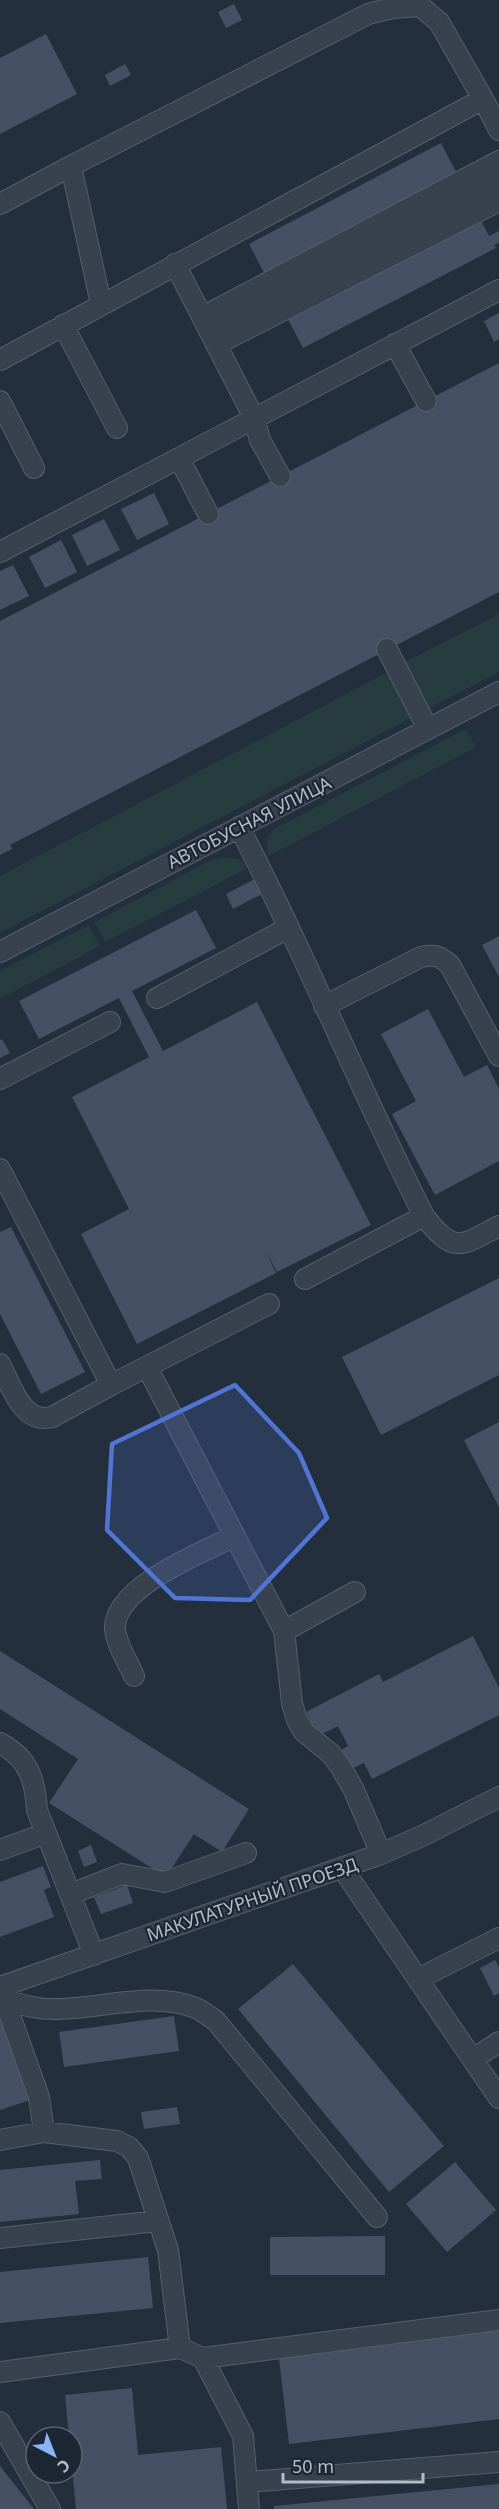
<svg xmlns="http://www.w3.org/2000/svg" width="499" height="2509" viewBox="0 0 499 2509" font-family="'Noto Sans',sans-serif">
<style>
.green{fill:#263c3f}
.building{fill:#455162}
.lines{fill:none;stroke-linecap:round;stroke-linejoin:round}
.minor-casing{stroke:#565f6c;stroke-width:22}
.minor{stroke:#38414e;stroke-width:20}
.marked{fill:#5274d3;fill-opacity:0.2;stroke:#5274d3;stroke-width:4.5;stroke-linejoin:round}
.labels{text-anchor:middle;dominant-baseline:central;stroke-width:4.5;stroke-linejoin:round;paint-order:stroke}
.street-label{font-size:18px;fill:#b4bcc9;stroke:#1d2633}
</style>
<rect width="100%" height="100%" fill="#242f3e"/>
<path class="green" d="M499 614V672L429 708 405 662Z
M388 672 411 718 0 933V876Z
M466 729 476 747 267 857 268 836 274 829Z
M225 857 238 859 248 868 105 942 95 922 211 860Z
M89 925 100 946 0 999V971Z"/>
<path class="building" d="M234 4 242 20 226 28 218 12Z
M46 34 77 94 0 134V58Z
M125 64 131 75 110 86 105 75Z
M441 143 489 236 499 231V243L494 245 496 248 303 348 249 244Z
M499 313V339L494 342 484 321Z
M499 363V592L10 845 12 849 0 855V621Z
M154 493 169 524 137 540 121 509Z
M104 519 120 550 87 566 72 535Z
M61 540 77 572 45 588 29 557Z
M13 565 29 596 0 610V571Z
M255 879 262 894 233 909 226 894Z
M196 910 216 948 132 991 163 1051 257 1002 371 1225 277 1272 266 1251 276 1273 137 1344 81 1234 129 1209 72 1097 149 1057 119 998 39 1039 19 1001Z
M499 936V977L482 945Z
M428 1009 464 1077 487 1065 499 1089V1161L435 1195 392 1114 416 1101 381 1034Z
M2 1039 10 1053 0 1058V1040Z
M11 1227 85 1372 41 1394 0 1314V1232Z
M499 1278V1375L381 1435 342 1357Z
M499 1422V1507L464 1440Z
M473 1636 499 1688V1715L372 1779 364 1763 349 1770 339 1751 348 1746 338 1726 318 1736 306 1712 379 1674 383 1682Z
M0 1651 249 1809 222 1852 194 1834 166 1877 49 1803 78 1759 0 1709Z
M91 1845 97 1862 84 1867 78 1851Z
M43 1866 51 1887 44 1890 54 1917 0 1937V1882Z
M127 1885 133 1903 101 1914 94 1897Z
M495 1960 499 1967V1993L494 1996 480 1968Z
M293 1964 444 2146 389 2192 238 2009Z
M174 2016 179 2051 64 2067 59 2032Z
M3 2021 30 2100 0 2110V2022Z
M177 2107 180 2124 144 2129 141 2112Z
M100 2160 102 2179 75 2181 79 2214 0 2222V2170Z
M455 2162 496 2210 447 2252 406 2204Z
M385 2236V2275H270V2237Z
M148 2257 153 2308 0 2323V2272Z
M499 2328V2419L289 2444 279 2358Z
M132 2388 138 2455 221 2447 227 2509H76L72 2468V2437H69L65 2395Z
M0 2466 34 2509H0Z
M499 2484V2509H274V2506Z"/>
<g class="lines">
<g class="minor-casing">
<path id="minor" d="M413 0 439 22 483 99
M0 204 71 166
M175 264 254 418 260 440 280 476
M101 304 71 166 368 14 392 8 420 6
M202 317 499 161
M63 325 117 428
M209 331 499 181
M217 344 499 201
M395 344 426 401
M0 360 483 99 499 130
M0 401 34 468
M179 458 208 514
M0 552 499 290
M387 649 428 729
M239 827C306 955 359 1088 424 1216L305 1279
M0 952 499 692
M157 998 288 928
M324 1006 421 957C435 954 440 956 450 965L499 1056
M0 1079 110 1022
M0 1169 111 1385 269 1304
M424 1216C454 1255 461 1246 499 1226
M0 1364C11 1385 22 1425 52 1417L111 1385
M147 1367 284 1631 292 1703 297 1720 304 1732 331 1754 340 1766 353 1788 381 1854
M284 1631 355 1592
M134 1676C128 1662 116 1644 115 1629 113 1587 203 1552 235 1536
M0 1743C29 1759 35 1779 37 1810L94 1955
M0 1850 46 1833
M345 1867 349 1878 499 2098
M71 1894 122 1874 165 1882 246 1853
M418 1979 499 1938
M0 1987 381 1854 424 1835 499 1797
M1 1990 39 2097 44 2132
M4 2000C22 2005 40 2010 59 2009 103 2008 154 1991 196 2008 203 2011 210 2017 216 2021L377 2217
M473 2059 499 2042
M0 2140 44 2132 117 2141 129 2147 138 2158 168 2250 180 2348 203 2358 243 2436 249 2509
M0 2238 158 2221
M203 2358 499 2320
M0 2372 180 2348
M0 2422 50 2509
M247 2482 499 2462"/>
</g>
<use href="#minor" class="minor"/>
</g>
<path class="marked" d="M235 1385 299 1453 327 1518 250 1600 175 1598 107 1530 112 1444Z"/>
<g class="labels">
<g class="street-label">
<text transform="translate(249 822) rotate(-27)">АВТОБУСНАЯ УЛИЦА</text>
<text transform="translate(252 1899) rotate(-19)">МАКУЛАТУРНЫЙ ПРОЕЗД</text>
</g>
</g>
<g transform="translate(54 2455) rotate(138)"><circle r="28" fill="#1d2633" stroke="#59626f" stroke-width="1.5"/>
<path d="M0-4.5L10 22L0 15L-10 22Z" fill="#8ab4f8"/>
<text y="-9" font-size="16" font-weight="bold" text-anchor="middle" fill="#b4bcc9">С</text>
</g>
<path d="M283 2473v9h140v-9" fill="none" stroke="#b4bcc9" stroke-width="3"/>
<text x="292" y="2473" font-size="18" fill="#b4bcc9" stroke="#1d2633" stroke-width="4.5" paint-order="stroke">50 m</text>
</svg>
